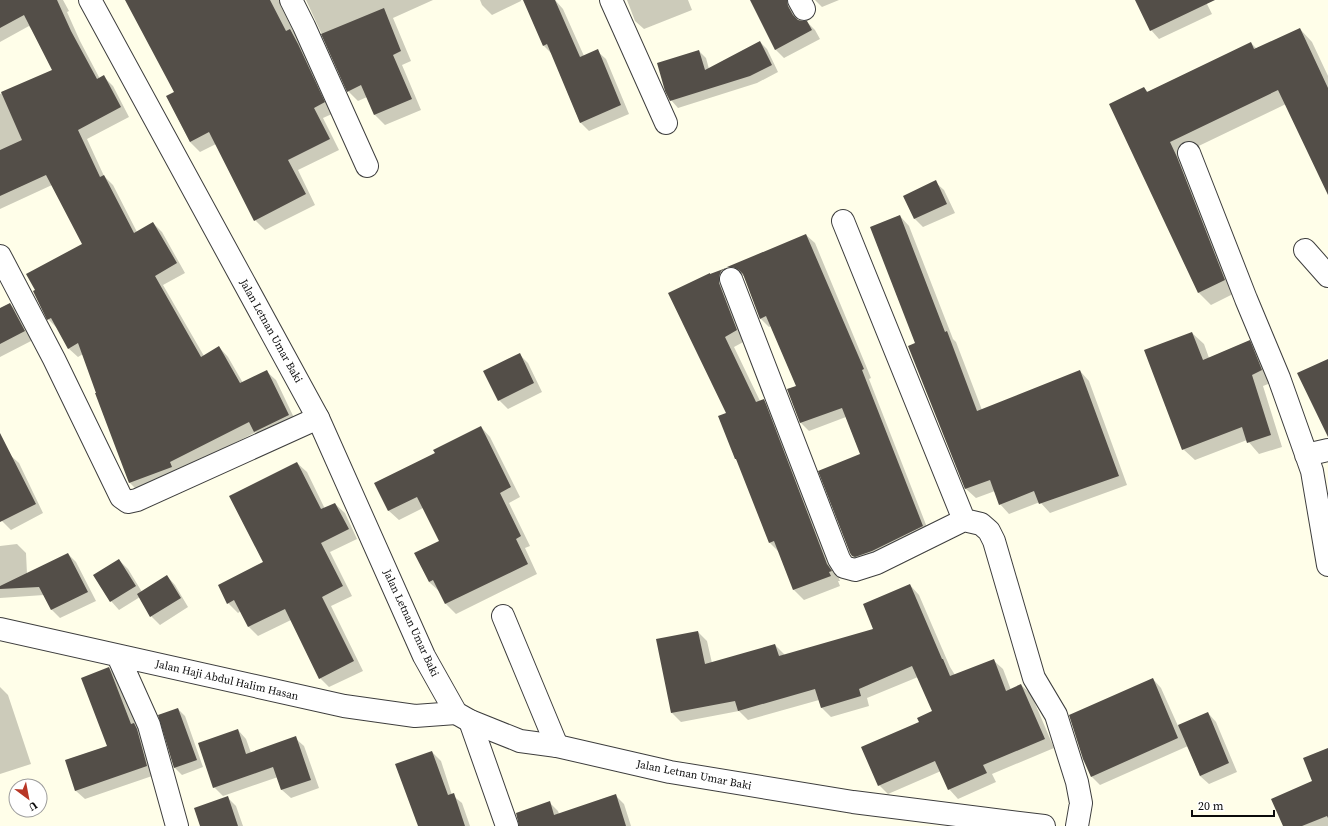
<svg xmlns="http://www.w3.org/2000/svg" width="1328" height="826" viewBox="0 0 1328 826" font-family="'Source Serif 4',serif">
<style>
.shadow{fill:#0003}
.building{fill:#534e48}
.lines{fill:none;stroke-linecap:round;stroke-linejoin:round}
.minor-casing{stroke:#3e3e3e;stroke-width:24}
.tertiary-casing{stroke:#3e3e3e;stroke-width:24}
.minor{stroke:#fff;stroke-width:22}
.tertiary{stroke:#fff;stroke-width:22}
.labels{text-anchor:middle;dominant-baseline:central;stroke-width:4;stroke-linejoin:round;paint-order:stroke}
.street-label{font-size:11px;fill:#0b0b0b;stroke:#fff}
</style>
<rect width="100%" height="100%" fill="#fffee9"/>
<path class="shadow" d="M0 0H63L69 11 67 12 80 41 100 79 104 77 113 86 129 117 87 139 104 176 113 185 137 232 153 223 162 232 185 273 163 285 204 356 219 347 228 357 243 383 266 371 276 380 297 424 264 441 256 432 139 492 130 483 96 394 98 393 83 354 78 357 68 348 57 328 48 319 83 244 52 185 0 209V94L54 71 32 30 29 26 0 42Z
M228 0H294L334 113 323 118 339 150 298 170 315 205 265 230 255 220 216 144 200 152 190 142 167 97 175 93Z
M306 0H433L393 18 411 61 402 65 421 110 385 125 375 115 367 97 358 101 348 91Z
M480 0H521V1L492 15 482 5Z
M555 0 563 9 584 56 597 51 606 59 629 114 589 131 580 122 552 54 544 46 529 12Z
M627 0H688L692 10 644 29 635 21Z
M752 0H799L796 16 800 22H807L815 30 820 39 784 58 775 49Z
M815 0H839L822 7Z
M1136 0H1205L1212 14 1159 39 1151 30Z
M1300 29 1312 42 1328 76V193L1286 104 1182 154 1237 292 1211 305 1199 293 1111 104 1144 88 1148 92 1251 43 1257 49Z
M760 42 767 49 778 72 757 83 678 108 671 100 699 51 706 58 709 69Z
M935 182 944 190 955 213 923 227 914 218Z
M900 216 909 226 953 339 956 342 982 410 1080 371 1089 381 1127 485 1050 513 1040 502 1009 514 1000 504 995 491 976 498 966 489 909 346 916 344Z
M806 235 815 243 871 378 869 379 930 535 862 564 853 556 861 455 846 417 809 431 801 423 788 390 797 387 771 326 769 327 761 319 744 276 737 275 729 268Z
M725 269 734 278 747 340 734 347 760 401 763 400 773 410 837 574 840 581H838L840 586 804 600 794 590 779 552 770 543 738 462 736 459 728 414 710 275Z
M10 304 19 313 33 340 0 357V309Z
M1192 333 1204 344 1209 358 1249 341 1261 353 1273 382 1263 386 1282 447 1259 454 1247 440 1195 460 1183 449Z
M519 354 528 363 542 392 508 409 499 400Z
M481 427 490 437 520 497 509 503 530 546 525 548 537 574 456 614 446 604 439 591 429 582 440 541 423 508 399 520 389 511 376 483 436 453Z
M10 455 19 463 43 513 11 530 2 521 0 517V459Z
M297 463 307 472 325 509 335 504 345 513 357 539 330 552 352 596 331 606 363 671 329 687 320 678 291 620 258 636 249 627 241 611 238 613 228 603 264 563Z
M17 544 26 553 27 574 68 554 76 562 96 601 60 618 52 610 44 595 0 598V546Z
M119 560 128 569 142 592 167 576 175 585 188 607 160 625 151 616 140 597 119 610 111 601Z
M910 585 919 595 950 667 955 675 993 660 1003 669 1011 690 1021 685 1031 694 1054 748 992 774 996 782 958 799 949 789 941 771 888 794 879 785 920 722 933 712 918 677 867 698 869 706 831 717 821 707 819 700 748 720 739 711 681 722 672 713 698 632 707 641 712 663 775 645 785 655 875 630Z
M109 668 117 677 137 726 143 732 155 775 85 799 76 791 66 761 109 746Z
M1153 679 1161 688 1178 726 1208 713 1216 722 1237 772 1209 784 1200 776 1188 746 1100 785 1092 777Z
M0 687 8 695 31 764 0 774Z
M178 709 185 716 203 767 182 775 175 768 159 715Z
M238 730 246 739 251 753 295 738 304 746 319 788 291 798 282 790 278 777 223 796 214 787Z
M1328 751V826H1284L1313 781Z
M432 752 441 761 452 795 462 803 470 826H418Z
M615 795 624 804 631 826H527L549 802 558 811 559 814Z
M228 798 236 806 243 826H201Z"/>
<path class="building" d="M0 0H57L71 31 97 79 104 75 121 107 78 130 100 177 104 175 134 233 153 222 177 263 155 276 201 357 219 346 240 383 267 370 289 415 254 432 249 422 170 462 172 467 129 483 95 393H96L78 343 68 349 51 318 47 320 33 291 35 290 26 274 82 244 46 175 0 196V150L22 140 1 92 52 70 24 15 0 28Z
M125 0H270L286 31 290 29 298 44 325 102 314 108 330 139 288 160 306 194 254 221 209 132 190 142 166 96 174 92Z
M523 0H555L580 57 598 49 621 105 580 123 547 44 543 46Z
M750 0H787L788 6 793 15 798 20 803 21H807L812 30 775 50Z
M1135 0H1215L1150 31Z
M384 8 401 51 393 55 412 99 374 115 361 85 347 92 321 34Z
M1300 28 1328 88V195L1278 90 1170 142 1177 157 1225 280 1198 293 1109 104 1144 87 1147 92 1251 42 1254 49Z
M760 41 772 65 750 76 670 101 665 91 657 63 699 50 705 70Z
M936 180 947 204 914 219 903 196Z
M900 215 945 332 947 331 977 411 1080 370 1119 476 1039 504 1034 491 999 505 990 480 965 489 908 346 915 343 870 227Z
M806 234 864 369 862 370 923 526 872 551 855 557 852 556 850 553 818 471 860 454 842 408 800 423 787 389 796 386 766 316 760 319 743 274 739 270 733 267H727Z
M726 268 721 271 719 277V283L737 330 725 337 756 402 764 399 827 564 832 571 829 572 831 576 793 590 774 541 769 543 736 459H735L718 416 726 413 668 293 710 273V274Z
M10 303 25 331 0 344V308Z
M1192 332 1203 360 1250 340 1262 370 1252 375 1271 435 1247 443 1242 427 1182 450 1144 350Z
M520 353 534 383 498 401 483 371Z
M1328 359V437L1297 373Z
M481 426 511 487 500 493 521 536 516 539 528 564 445 604 433 580 429 582 414 553 439 541 417 497 388 511 374 483 435 453 433 450Z
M0 433 36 504 0 522Z
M297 462 321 509 335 503 349 529 321 543 343 586 322 597 354 661 319 679 285 609 248 627 234 600 227 604 218 585 263 562 229 496Z
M68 553 88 592 51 610 39 587 0 589V586Z
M119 559 136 586 110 602 93 575Z
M167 575 181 598 150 617 137 594Z
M910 584 942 659H943L950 676 994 659 1006 691 1021 684 1045 739 983 765 987 773 948 790 935 761 878 786 861 747 919 722 917 718 932 711 912 666 859 689 861 696 821 708 815 689 738 711 735 701 671 713 656 639 698 631 705 664 775 644 779 656 873 629 863 604Z
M109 667 131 724 134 723 137 729 147 766 75 791 65 760 107 746 81 678Z
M1153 678 1178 738 1091 777 1083 759 1069 715Z
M178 708 197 760 174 768 158 715Z
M1208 712 1229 763 1200 776 1178 725Z
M238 729 246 754 296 736 311 780 281 790 273 767 213 788 198 743Z
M1328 748V818L1327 816 1302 826H1283L1271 799 1312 781 1303 758Z
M432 751 448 795 454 793 465 826H418L395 764Z
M616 794 626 826H519L516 813 550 801 554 815Z
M228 796 238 826H200L194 808Z"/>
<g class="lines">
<g class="minor-casing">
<path id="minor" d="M291 0 304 26 367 166
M611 0 666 123
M799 0 804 9
M1189 153 1246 299 1279 378 1312 471 1328 565
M843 221 964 520
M1305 250 1328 276
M0 256 54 359 121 497 128 502 137 500 318 418
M731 279 839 559 844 567 855 570 877 563 964 520 981 524 989 531 994 541 1034 678 1056 715 1077 782 1081 803 1077 826
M1306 455 1328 450
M503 616 557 746
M0 629 344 706 415 716 456 713
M118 656 149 725 177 826
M470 721 507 826"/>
</g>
<g class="tertiary-casing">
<path id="tertiary" d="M90 0 318 418 424 656 456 713 470 721 520 741 557 746 670 772 853 802 1044 826"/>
</g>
<use href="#minor" class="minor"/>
<use href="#tertiary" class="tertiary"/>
</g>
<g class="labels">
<g class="street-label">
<text transform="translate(271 331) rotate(61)">Jalan Letnan Umar Baki</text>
<text transform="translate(411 623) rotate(65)">Jalan Letnan Umar Baki</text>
<text transform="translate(227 680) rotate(13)">Jalan Haji Abdul Halim Hasan</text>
<text transform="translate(694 775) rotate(11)">Jalan Letnan Umar Baki</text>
</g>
</g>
<g transform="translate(28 798) rotate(148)"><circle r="19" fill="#ffffff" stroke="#9d9d9d"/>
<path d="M0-3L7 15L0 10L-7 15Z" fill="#b83626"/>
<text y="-6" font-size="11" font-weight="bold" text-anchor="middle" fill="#0b0b0b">U</text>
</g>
<path d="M1192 810v6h82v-6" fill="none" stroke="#0b0b0b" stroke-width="2"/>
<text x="1198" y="810" font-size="12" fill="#0b0b0b" stroke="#ffffff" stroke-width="3" paint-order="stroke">20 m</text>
</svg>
